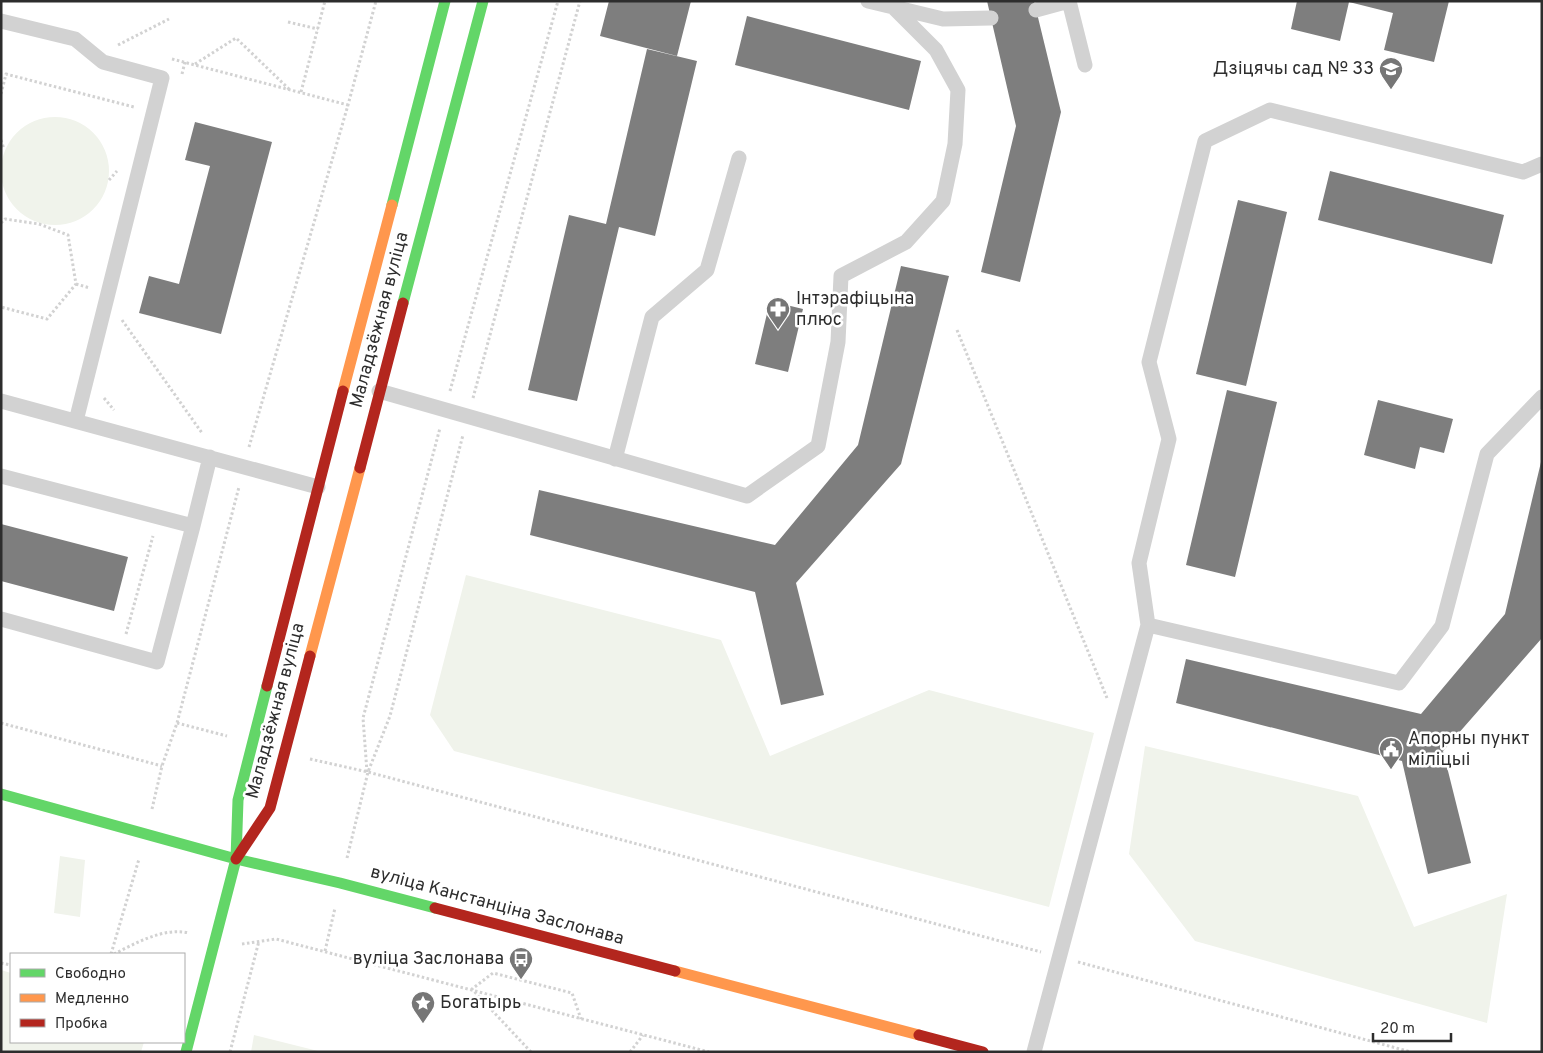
<svg xmlns="http://www.w3.org/2000/svg" width="1543" height="1053" viewBox="0 0 1543 1053" font-family="Overpass,sans-serif">
<style>
.green{fill:#f0f3eb}
.building{fill:#7e7e7e}
.lines{fill:none;stroke-linecap:round;stroke-linejoin:round}
.path{stroke:#d2d2d2;stroke-width:3;stroke-dasharray:2.5 2.5;stroke-linecap:butt}
.lane{stroke:#d2d2d2;stroke-width:15}
.fast{stroke:#63d668;stroke-width:11}
.slow{stroke:#ff974d;stroke-width:11}
.jam{stroke:#b3261e;stroke-width:11}
.labels{text-anchor:middle;dominant-baseline:central;stroke-width:5;stroke-linejoin:round;paint-order:stroke}
.poi-label{font-size:18px;fill:#2d2d2d;stroke:#fff;text-anchor:start}
.street-label{font-size:18px;fill:#2d2d2d;stroke:#fff}
</style>
<rect width="100%" height="100%" fill="#fff"/>
<path class="green" d="M1 171a54 54 0 1 1 108 0a54 54 0 1 1-108 0Z
M466 575 721 640 770 756 929 690 1094 733 1049 907 454 751 430 715Z
M1145 746 1358 796 1414 927 1507 894 1487 1023 1195 941 1129 854Z
M60 856 85 860 80 917 54 913Z
M1 970 11 973V1042H144L141 1052H1Z
M254 1035 322 1052H251Z"/>
<path class="building" d="M609 1H691L677 56 600 36Z
M987 1H1034L1061 112 1020 282 981 272 1016 126Z
M1297 1H1449L1434 62 1384 50 1393 13 1349 2 1340 41 1291 29Z
M747 16 921 61 909 110 735 65Z
M647 49 697 61 655 236 619 227 577 401 528 390 569 215 606 224Z
M195 122 272 142 221 334 139 313 149 276 179 284 210 166 185 160Z
M1330 171 1504 215 1492 264 1318 220Z
M1238 200 1287 212 1246 386 1196 374Z
M901 266 949 276 901 464 796 583 824 695 781 705 755 592 530 535 539 490 775 545 858 445Z
M770 301 803 309 788 372 755 364Z
M1227 390 1277 402 1235 577 1186 565Z
M1378 400 1453 419 1444 453 1420 447 1415 469 1364 455Z
M1541 462 1542 638 1443 751 1471 863 1428 874 1402 761 1176 703 1186 659 1421 714 1505 614Z
M1 524 128 557 114 611 1 581Z"/>
<g class="lines">
<path class="path" d="M288 22 318 29
M118 45 169 19
M172 59 348 105
M195 64 236 38 290 90
M182 74 185 62
M301 92 325 1
M1 94 6 74 134 107
M1 140 4 149
M109 180 117 171
M1 223 5 219 39 224 68 235 76 284 47 319 1 307
M76 284 90 288
M122 320 202 433
M957 330 1107 698
M450 391 558 1
M104 398 114 410
M473 398 580 1
M249 447 348 105 376 1
M126 634 153 536
M1 723 162 766
M177 723 227 736
M310 759 368 772 1041 952
M367 772 363 718 440 428
M152 809 162 766 177 723 239 487
M347 858 368 772 390 716 463 435
M242 944 276 939 709 1052
M325 951 335 908
M111 954 139 859
M114 954C136 943 164 927 189 933
M1078 962 1411 1052
M1 963 11 965
M230 1052 259 941
M531 1052 472 989 493 973 572 993 581 1019
M630 1052 643 1035"/>
<path class="lane" d="M868 1 893 7 895 1
M1069 1 1085 65
M893 7 943 19 991 18
M1036 10 1069 1
M1 21 75 39 103 62 162 78 76 421
M379 391 747 496 818 446 838 342 841 276 906 242 943 201 955 144 958 90 936 50 893 7
M1 401 318 487
M615 459 652 317 707 270 739 158
M1 476 193 526 210 457
M1 619 157 662 193 526
M1148 625 1399 683 1442 626 1487 454 1542 397
M1034 1052 1148 625 1139 563 1169 439 1149 362 1205 141 1270 110 1523 172 1542 164"/>
<path class="fast" d="M392 205 445 1
M403 303 483 1
M1 794 236 859 340 883 435 908
M186 1052 236 859 238 800 267 686"/>
<path class="slow" d="M343 391 392 205
M310 656 360 468
M675 971 919 1035"/>
<path class="jam" d="M360 468 403 303
M267 686 343 391
M236 859 270 808 310 656
M435 908 675 971
M919 1035 983 1052"/>
</g>
<defs>
<g id="school-pin" transform="scale(1.25)"><path d="M0 17L-7.5 6A9.5 9.5 0 1 1 7.5 6Z" fill="#767676" stroke="#fff"/><path d="M0-5L7-2L0 1L-7-2ZM-4 1L0 2.5L4 1V4Q0 6-4 4Z" fill="#fff"/></g>
<g id="pharmacy-pin" transform="scale(1.25)"><path d="M0 17L-7.5 6A9.5 9.5 0 1 1 7.5 6Z" fill="#767676" stroke="#fff"/><path d="M-2-6h4v4h4v4h-4v4h-4v-4h-4v-4h4Z" fill="#fff"/></g>
<g id="civic-pin" transform="scale(1.25)"><path d="M0 17L-7.5 6A9.5 9.5 0 1 1 7.5 6Z" fill="#767676" stroke="#fff"/><path d="M-.6-6.5H3V-4.5H.6V-3L4-1V1h2V6H-6V1h2V-1L-.6-3ZM-1.2 2.5V6h2.4V2.5Z" fill="#fff"/></g>
<g id="bus-pin" transform="scale(1.25)"><path d="M0 17L-7.5 6A9.5 9.5 0 1 1 7.5 6Z" fill="#767676" stroke="#fff"/><path d="M-5-6H5V4H4V6H2V4H-2V6H-4V4H-5ZM-3.5-4V0h7V-4ZM-3.5 1.2v1.5H-2V1.2ZM2 1.2v1.5H3.5V1.2Z" fill="#fff"/></g>
<g id="sight-pin" transform="scale(1.25)"><path d="M0 17L-7.5 6A9.5 9.5 0 1 1 7.5 6Z" fill="#767676" stroke="#fff"/><path d="M0-6L1.8-2.2L6-1.7L2.9 1.2L3.7 5.4L0 3.3L-3.7 5.4L-2.9 1.2L-6-1.7L-1.8-2.2Z" fill="#fff"/></g>
</defs>
<g fill-rule="evenodd">
<use href="#school-pin" x="1391" y="69"/>
<use href="#pharmacy-pin" x="778" y="309"/>
<use href="#civic-pin" x="1391" y="749"/>
<use href="#bus-pin" x="521" y="959"/>
<use href="#sight-pin" x="423" y="1003"/>
</g>
<g class="labels">
<g class="poi-label">
<text x="1374" y="69" text-anchor="end">Дзіцячы сад № 33</text>
<text x="796" y="299">Інтэрафіцына<tspan x="796" dy="21">плюс</tspan></text>
<text x="1408" y="739">Апорны пункт<tspan x="1408" dy="21">міліцыі</tspan></text>
<text x="504" y="959" text-anchor="end">вуліца Заслонава</text>
<text x="440" y="1003">Богатырь</text>
</g>
<g class="street-label">
<text transform="translate(380 320) rotate(-75)">Маладзёжная вуліца</text>
<text transform="translate(276 711) rotate(-75)">Маладзёжная вуліца</text>
<text transform="translate(497 906) rotate(15)">вуліца Канстанціна Заслонава</text>
</g>
</g>
<rect width="1543" height="1053" fill="none" stroke="#2d2d2d" stroke-width="5"/>
<rect x="10" y="953" width="175" height="90" fill="#ffffff" stroke="#ababab"/>
<rect x="20" y="969" width="25" height="8" fill="#63d668" stroke="#ababab"/>
<text x="55" y="978" font-size="15" fill="#2d2d2d">Свободно</text>
<rect x="20" y="994" width="25" height="8" fill="#ff974d" stroke="#ababab"/>
<text x="55" y="1003" font-size="15" fill="#2d2d2d">Медленно</text>
<rect x="20" y="1019" width="25" height="8" fill="#b3261e" stroke="#ababab"/>
<text x="55" y="1028" font-size="15" fill="#2d2d2d">Пробка</text>
<path d="M1373 1033v8h78v-8" fill="none" stroke="#2d2d2d" stroke-width="2.5"/>
<text x="1380" y="1033" font-size="15" fill="#2d2d2d" stroke="#ffffff" stroke-width="4" paint-order="stroke">20 m</text>
</svg>
